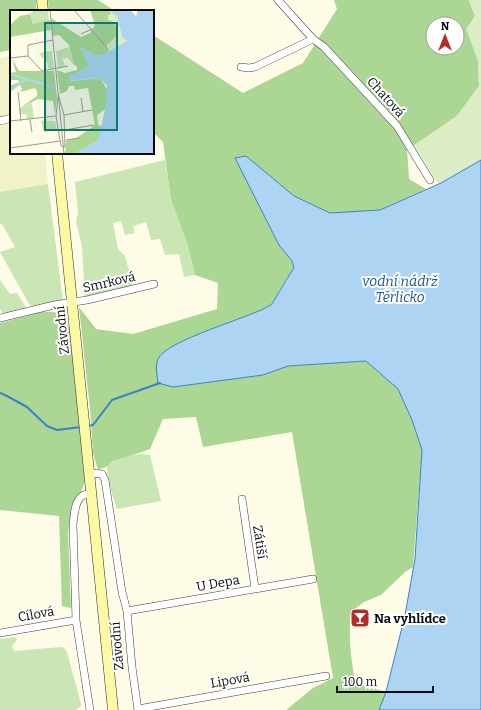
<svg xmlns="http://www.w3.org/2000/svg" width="481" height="710" viewBox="0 0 481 710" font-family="Bitter,serif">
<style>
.farmland{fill:#f2f2c9}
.green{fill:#cae6b4}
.forest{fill:#acd694;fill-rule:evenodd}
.pitch{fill:#dcedc5}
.water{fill:#aed4f3;stroke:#3883c7}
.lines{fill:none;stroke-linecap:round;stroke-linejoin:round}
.stream{stroke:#3883c7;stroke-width:2}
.minor-casing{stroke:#3d3d3d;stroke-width:8}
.secondary-casing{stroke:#2c2c2c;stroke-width:11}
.minor{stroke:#fff;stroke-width:7}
.secondary{stroke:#fcf9a4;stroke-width:10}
.labels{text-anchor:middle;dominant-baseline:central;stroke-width:4;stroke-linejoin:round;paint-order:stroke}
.street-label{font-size:13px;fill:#0a0a0a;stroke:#fff}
.poi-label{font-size:13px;font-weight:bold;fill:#0a0a0a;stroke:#fff;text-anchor:start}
.water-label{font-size:14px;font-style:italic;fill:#1a5595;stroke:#fff}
.inset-river{fill:none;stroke:#aed4f3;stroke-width:2}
.inset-road{fill:none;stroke:#9c9b8f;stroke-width:1}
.view{fill:#0f766e;fill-opacity:0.15;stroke:#0f766e;stroke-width:2}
.inset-edge{fill:none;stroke:#0a0a0a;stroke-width:2}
</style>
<rect width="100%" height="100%" fill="#fefbe7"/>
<path class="farmland" d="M11 56V116L0 118V58Z
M11 121V153H45L48 184 0 192V124Z"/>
<path class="green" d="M165 160 171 200 187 243 195 275 184 277 179 254 165 255 160 239 151 240 146 222 133 226 135 233 125 235 121 221 113 223 118 249 125 256 133 286 85 298 82 246 76 222 78 212 75 182Z
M48 184 63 301 34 307 29 304 0 252 15 247 2 224H0V192Z
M0 280 10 294 17 293 27 309 4 315 0 309Z
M140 454 150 455 161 501 117 509C114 502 107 476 107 469 107 466 109 462 112 461 120 456 131 456 140 454Z
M15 637 17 640 12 646 14 651 61 647 64 648 67 652 81 704V706L76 710H0V639Z"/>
<path class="forest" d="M0 0H36V11H11V50L0 52Z
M48 0H98L115 11H49Z
M334 0H469L475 16 467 29 478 61 479 86 457 116 418 143 407 149 409 179 426 189 380 210 330 213 294 196 246 156 236 158 279 245 292 261 294 268 279 291 273 304 259 311 204 332 167 349 173 387 263 375 288 366 366 361 398 389 412 420 422 450 413 567 405 572 381 595 364 602 351 612C348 637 351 657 355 682L386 692 379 710H286L313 688 333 678 292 432 203 447 196 417 163 419 150 449 136 454 112 461 108 466 98 470 93 453 90 409 79 307 96 329 133 334 217 309 218 283 195 275 187 243 171 200 163 142 153 132V35L243 93 303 63 337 9ZM433 24H457V48H433Z
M41 312C62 311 61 314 71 331L86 478 82 490 72 504 68 533 71 608 62 606 59 516 0 510V323Z"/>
<path class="pitch" d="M469 0H481V160L438 184 414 145 457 116 479 86 478 61 466 29 475 16Z"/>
<path class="water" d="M246 156 294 196 330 213 380 210 441 183 481 160V710H379L386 692 405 615 415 559 422 450 412 420 398 389 366 361 288 366 263 375 173 387 158 383C157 375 155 367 158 359 166 340 250 318 271 305 273 303 290 273 294 268L292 261 279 245 235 158Z"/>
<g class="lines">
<path class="stream" d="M0 393 7 396 27 407 47 426 57 430 81 427
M87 426 93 425 112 400 160 383"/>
<g class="minor-casing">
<path id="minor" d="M278 0 313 39 324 47 397 126 430 180
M241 67 249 68 255 67 313 39
M0 121 11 118
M0 318 54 305 87 300 154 284
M90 473 102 474 105 480 122 592 127 611 132 667 138 710
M242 499 255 588
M127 611 313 579
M0 633 76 620
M138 709 326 676
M90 710 76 620 73 525C74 517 74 502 82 496 84 494 89 494 91 493"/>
</g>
<g class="secondary-casing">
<path id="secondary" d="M42 0 43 11
M57 153 113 710"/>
</g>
<use href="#minor" class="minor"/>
<use href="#secondary" class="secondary"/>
</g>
<defs>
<g id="bar-square" transform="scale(1)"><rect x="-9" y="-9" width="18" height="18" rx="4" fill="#b32d29" stroke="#fff"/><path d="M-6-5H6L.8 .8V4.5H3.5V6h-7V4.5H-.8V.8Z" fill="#fff"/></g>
</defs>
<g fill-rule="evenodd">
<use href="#bar-square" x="360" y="618"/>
</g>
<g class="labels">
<g class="street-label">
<text transform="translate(386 97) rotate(48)">Chatová</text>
<text transform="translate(109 282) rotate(-13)">Smrková</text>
<text transform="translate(62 330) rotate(-96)">Závodní</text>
<text transform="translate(260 542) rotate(81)">Zátiší</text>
<text transform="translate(218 583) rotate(-10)">U Depa</text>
<text transform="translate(36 614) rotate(-10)">Cílová</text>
<text transform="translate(117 646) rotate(-95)">Závodní</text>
<text transform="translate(230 680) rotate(-10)">Lipová</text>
</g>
<g class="poi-label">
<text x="374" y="618">Na vyhlídce</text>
</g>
<g class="water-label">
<text x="400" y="281">vodní nádrž<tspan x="400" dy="16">Těrlicko</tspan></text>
</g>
</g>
<g transform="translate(10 10)">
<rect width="144" height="144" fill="#fefbe7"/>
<path d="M24 0H38L39 11 23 14 20 4ZM59 37 64 55 57 47 54 49 52 47 55 56 48 58 46 41ZM42 41 44 59H39L35 47 32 48 29 43ZM22 93 24 109 17 110 16 104H10L9 99ZM37 109V111H45L47 119 34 122 31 111Z" fill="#cae6b4"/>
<path d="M80 0H98L102 4 98 6 106 16 107 26 96 36 99 42 92 45H84L70 37 79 54 76 59 59 67 61 71 90 68 98 81 97 98 87 105 88 115 93 117 88 131 64 144H55L56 131 68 127 85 115 78 78 65 80 64 76H59L57 81 50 84 47 60 55 63 67 60V56L64 55 59 35 49 25 43 26 41 8 71 27 80 23 85 15ZM20 4 23 14 40 10 41 20 0 27V15L10 6ZM2 49 9 61H44L47 87 45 105 43 91 28 89 9 99 27 86V81L25 78 10 82 12 79 10 75 0 82V76L9 72 8 70H0V63L6 62Z" fill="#acd694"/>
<path d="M103 3 107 6 112 27 117 31 100 41 97 35 107 26 106 16 105 12 98 10V6Z" fill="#dcedc5"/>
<path d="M98 0H120L126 6 128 0H144V144H64L88 131 97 90V76L90 68 58 71 60 66 76 59 79 54 70 37 84 45H92L117 31 112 27 107 6Z" fill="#aed4f3"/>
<path class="inset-river" d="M0 64 46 78M1 79 16 70"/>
<path class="inset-road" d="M40 0 54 144M64 0 99 40M71 24 82 19M18 46V35L43 30M0 48 18 46 32 61 58 56M8 82 11 111M48 87 46 106 51 136 55 137 54 105 48 84M71 88 73 102M54 105 82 100M20 110 22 122M0 111 46 106M55 120 84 115M56 130 70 128M0 138 50 131"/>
<path class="view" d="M35 13H107V120H35Z"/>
<rect width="144" height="144" class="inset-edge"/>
</g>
<g transform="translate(445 36)"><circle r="19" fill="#ffffff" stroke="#9d9d9d"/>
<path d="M0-3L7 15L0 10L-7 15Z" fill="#b32d29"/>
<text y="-6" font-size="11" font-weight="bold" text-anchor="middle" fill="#0a0a0a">N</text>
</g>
<path d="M337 686v6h96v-6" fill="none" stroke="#0a0a0a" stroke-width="2"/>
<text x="343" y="686" font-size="12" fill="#0a0a0a" stroke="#ffffff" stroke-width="3" paint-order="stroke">100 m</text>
</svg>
